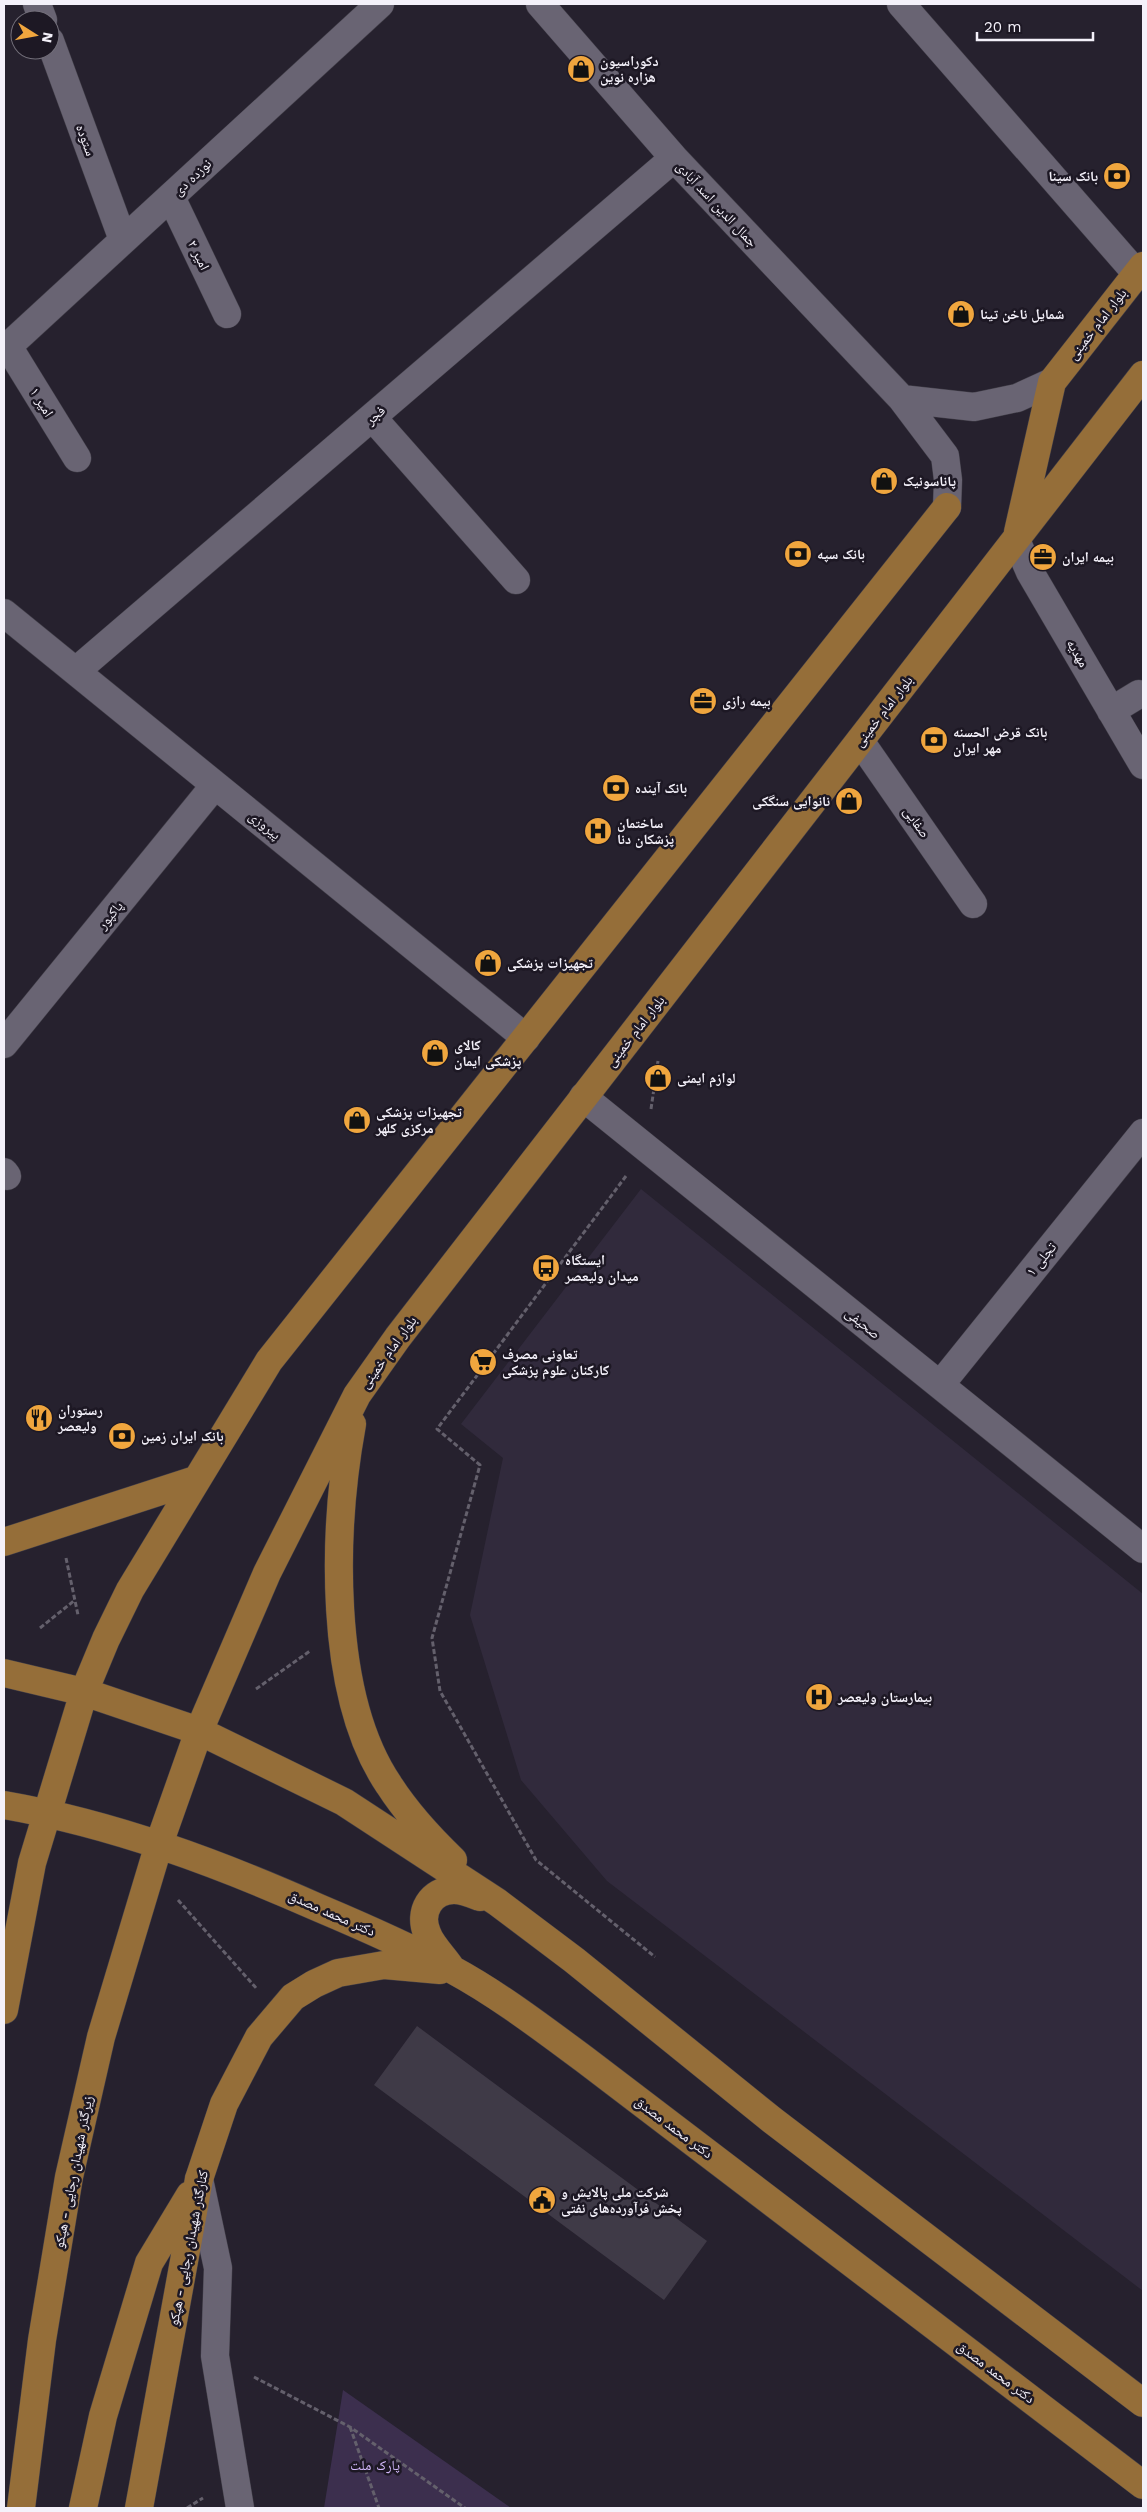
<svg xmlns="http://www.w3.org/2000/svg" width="1147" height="2512" viewBox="0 0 1147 2512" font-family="'Work Sans','Noto Naskh Arabic',sans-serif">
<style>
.built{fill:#312a3c}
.green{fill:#3c2f4e}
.building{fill:#3f3a47}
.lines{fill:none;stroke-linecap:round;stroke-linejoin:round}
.minor-casing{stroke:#413e48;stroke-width:29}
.major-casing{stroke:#413e48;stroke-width:29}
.path{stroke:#64606c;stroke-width:3;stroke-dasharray:5 2.5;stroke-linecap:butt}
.minor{stroke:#696473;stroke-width:28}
.major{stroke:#956e39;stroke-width:28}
.labels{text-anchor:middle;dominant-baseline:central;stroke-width:5;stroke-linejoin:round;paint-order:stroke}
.poi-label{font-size:14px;font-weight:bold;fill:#f4f1fa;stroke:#1d1824;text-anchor:start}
.street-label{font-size:14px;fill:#f4f1fa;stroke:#1d1824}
.park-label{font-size:14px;fill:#d4bafd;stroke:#1d1824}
</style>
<rect width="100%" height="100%" fill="#26212e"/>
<path class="built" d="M641 1189 1143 1594V2291L607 1881 521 1780 470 1615 503 1458 461 1424Z"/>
<path class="green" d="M343 2390 511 2508H324Z"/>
<path class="building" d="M417 2026 707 2241 664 2300 374 2085Z"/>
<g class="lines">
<g class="minor-casing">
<path id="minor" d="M37 4 43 20
M540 4 674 158 902 399 945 456 948 480 947 507
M901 4 1137 274
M50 41 123 240
M171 197 227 314
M8 346 77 458
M4 350 380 4
M902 399 974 407 1017 398 1052 382
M372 417 516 580
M1016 540 1030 572 1143 765
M4 613 526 1038
M76 671 674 158
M1111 711 1139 694
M860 741 973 904
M4 1044 215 785
M583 1097 1143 1549
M4 1172 7 1176
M940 1385 1143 1133
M199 2179 218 2268 215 2356 240 2508"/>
</g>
<g class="major-casing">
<path id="major" d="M1018 532 1052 382 1143 266
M352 1424C333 1528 327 1694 389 1785 407 1813 429 1837 453 1860
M4 1542 195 1480
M4 1673 84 1692 199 1731 344 1802 497 1902 574 1960 772 2120 1143 2403
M4 1805C113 1824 218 1863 319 1908 364 1927 409 1947 453 1970 499 1995 542 2028 584 2059L1143 2485
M451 1968C444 1957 431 1945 427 1933 418 1912 431 1890 454 1890 462 1890 472 1894 480 1897
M4 2010 32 1863 84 1692 106 1639 130 1590 269 1361 947 507
M21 2508 42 2340 69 2177 101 2037 159 1844 199 1731 267 1573 357 1395 398 1337 1143 375
M83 2508 103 2416 149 2263 190 2195
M139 2508 199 2179 224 2104 259 2037 293 1997 314 1984 338 1973 384 1965 440 1970"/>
</g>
<path class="path" d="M651 1109 658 1061
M626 1176 437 1429 480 1465 432 1638 440 1691 536 1860 655 1957
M66 1558 78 1615
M40 1628 75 1600
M256 1689 310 1651
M178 1900 257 1989
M254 2377 350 2427 465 2508
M350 2427 379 2508
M187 2508 203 2498"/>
<use href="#minor" class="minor"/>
<use href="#major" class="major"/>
</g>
<defs>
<g id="shop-disc" transform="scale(1.4375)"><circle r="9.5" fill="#f0a63e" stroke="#1d1824"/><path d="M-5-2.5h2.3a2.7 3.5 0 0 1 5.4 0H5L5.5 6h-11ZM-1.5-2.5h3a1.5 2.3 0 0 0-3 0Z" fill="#111"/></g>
<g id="bank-disc" transform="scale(1.4375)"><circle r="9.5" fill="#f0a63e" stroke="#1d1824"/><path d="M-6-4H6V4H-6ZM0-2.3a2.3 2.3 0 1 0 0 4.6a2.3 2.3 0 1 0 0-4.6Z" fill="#111"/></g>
<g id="office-disc" transform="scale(1.4375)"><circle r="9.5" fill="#f0a63e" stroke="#1d1824"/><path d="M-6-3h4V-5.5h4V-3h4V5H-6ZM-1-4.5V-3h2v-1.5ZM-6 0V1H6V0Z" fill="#111"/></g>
<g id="hospital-disc" transform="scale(1.4375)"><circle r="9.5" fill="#f0a63e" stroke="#1d1824"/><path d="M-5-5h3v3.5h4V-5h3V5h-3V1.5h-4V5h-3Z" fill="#111"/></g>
<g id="bus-disc" transform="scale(1.4375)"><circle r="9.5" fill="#f0a63e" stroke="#1d1824"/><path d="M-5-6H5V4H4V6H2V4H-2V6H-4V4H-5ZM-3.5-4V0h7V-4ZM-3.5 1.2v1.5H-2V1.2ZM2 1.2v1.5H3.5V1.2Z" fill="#111"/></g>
<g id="supermarket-disc" transform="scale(1.4375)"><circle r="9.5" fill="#f0a63e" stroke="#1d1824"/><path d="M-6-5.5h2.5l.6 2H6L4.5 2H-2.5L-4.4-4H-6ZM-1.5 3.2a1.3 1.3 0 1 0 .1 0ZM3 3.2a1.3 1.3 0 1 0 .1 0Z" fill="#111"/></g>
<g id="restaurant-disc" transform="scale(1.4375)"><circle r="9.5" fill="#f0a63e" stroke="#1d1824"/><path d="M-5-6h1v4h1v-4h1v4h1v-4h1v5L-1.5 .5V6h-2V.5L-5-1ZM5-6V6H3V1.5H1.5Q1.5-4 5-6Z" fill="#111"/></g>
<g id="civic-disc" transform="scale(1.4375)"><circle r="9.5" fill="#f0a63e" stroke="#1d1824"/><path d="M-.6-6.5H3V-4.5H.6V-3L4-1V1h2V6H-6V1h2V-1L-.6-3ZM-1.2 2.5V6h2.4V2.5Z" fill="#111"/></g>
</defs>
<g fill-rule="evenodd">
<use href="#shop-disc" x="581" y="69"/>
<use href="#bank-disc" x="1117" y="176"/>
<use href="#shop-disc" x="961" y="314"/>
<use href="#shop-disc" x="884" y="481"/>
<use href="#bank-disc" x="798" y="554"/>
<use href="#office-disc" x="1043" y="557"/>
<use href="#office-disc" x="703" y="701"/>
<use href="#bank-disc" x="934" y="740"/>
<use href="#bank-disc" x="616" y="788"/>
<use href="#shop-disc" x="849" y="801"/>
<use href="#hospital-disc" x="598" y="831"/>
<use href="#shop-disc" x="488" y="963"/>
<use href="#shop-disc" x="435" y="1053"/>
<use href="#shop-disc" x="658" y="1078"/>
<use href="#shop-disc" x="357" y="1120"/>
<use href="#bus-disc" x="546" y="1268"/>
<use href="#supermarket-disc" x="483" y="1362"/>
<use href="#restaurant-disc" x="39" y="1418"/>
<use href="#bank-disc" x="122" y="1436"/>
<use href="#hospital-disc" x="819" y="1697"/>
<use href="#civic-disc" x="542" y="2200"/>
</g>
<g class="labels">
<g class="poi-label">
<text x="600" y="61">دکوراسیون<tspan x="600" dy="16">هزاره نوین</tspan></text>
<text x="1098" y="176" text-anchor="end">بانک سینا</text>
<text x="980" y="314">شمایل ناخن تینا</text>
<text x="903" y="481">پاناسونیک</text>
<text x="817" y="554">بانک سپه</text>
<text x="1062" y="557">بیمه ایران</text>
<text x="722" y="701">بیمه رازی</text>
<text x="953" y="732">بانک قرض الحسنه<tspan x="953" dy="16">مهر ایران</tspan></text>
<text x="635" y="788">بانک آینده</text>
<text x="830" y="801" text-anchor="end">نانوایی سنگکی</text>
<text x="617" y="823">ساختمان<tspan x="617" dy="16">پزشکان دنا</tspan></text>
<text x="507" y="963">تجهیزات پزشکی</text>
<text x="454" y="1045">کالای<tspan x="454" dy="16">پزشکی ایمان</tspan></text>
<text x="677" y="1078">لوازم ایمنی</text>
<text x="376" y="1112">تجهیزات پزشکی<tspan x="376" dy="16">مرکزی کلهر</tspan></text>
<text x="565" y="1260">ایستگاه<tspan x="565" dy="16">میدان ولیعصر</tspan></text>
<text x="502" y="1354">تعاونی مصرف<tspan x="502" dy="16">کارکنان علوم پزشکی</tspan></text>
<text x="58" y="1410">رستوران<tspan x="58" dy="16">ولیعصر</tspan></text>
<text x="141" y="1436">بانک ایران زمین</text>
<text x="838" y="1697">بیمارستان ولیعصر</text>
<text x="561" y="2192">شرکت ملی پالایش و<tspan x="561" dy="16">پخش فرآورده‌های نفتی</tspan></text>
</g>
<g class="street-label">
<text transform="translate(86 140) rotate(70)">ستوده</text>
<text transform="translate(192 177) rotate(-43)">نوزده دی</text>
<text transform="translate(717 204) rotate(47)">جمال الدین اسد آبادی</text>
<text transform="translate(199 255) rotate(64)">امیر ۲</text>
<text transform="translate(1097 324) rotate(-52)">بلوار امام خمینی</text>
<text transform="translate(42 402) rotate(58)">امیر ۱</text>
<text transform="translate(375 415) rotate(-41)">فجر</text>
<text transform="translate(1078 653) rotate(60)">مهدیه</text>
<text transform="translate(883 711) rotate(-52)">بلوار امام خمینی</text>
<text transform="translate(917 822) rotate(55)">صفایی</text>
<text transform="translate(265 825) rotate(39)">پیروزی</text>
<text transform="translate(110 915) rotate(-51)">پاکپور</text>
<text transform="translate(635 1031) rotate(-52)">بلوار امام خمینی</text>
<text transform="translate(1041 1259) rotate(-51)">تجلی ١</text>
<text transform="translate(863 1323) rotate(39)">صحیفی</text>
<text transform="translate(388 1352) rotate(-54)">بلوار امام خمینی</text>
<text transform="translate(332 1913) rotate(24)">دکتر محمد مصدق</text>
<text transform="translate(674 2127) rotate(37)">دکتر محمد مصدق</text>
<text transform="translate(73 2172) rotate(-79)">زیرگذر شهیدان رجایی - هپکو</text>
<text transform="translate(188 2248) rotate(-79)">کنارگذر شهیدان رجایی - هپکو</text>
<text transform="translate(996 2372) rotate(37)">دکتر محمد مصدق</text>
</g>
<g class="park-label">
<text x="375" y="2465">پارک ملت</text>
</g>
</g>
<rect width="1147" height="2512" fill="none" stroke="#f4f1fa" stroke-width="10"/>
<g transform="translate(35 35) rotate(101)"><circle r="24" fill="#1d1824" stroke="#736f7a"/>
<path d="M0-4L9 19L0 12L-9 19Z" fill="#f0a63e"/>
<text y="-8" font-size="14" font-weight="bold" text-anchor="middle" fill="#f4f1fa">N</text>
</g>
<path d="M977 32v8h116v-8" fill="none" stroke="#f4f1fa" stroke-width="2.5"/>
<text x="984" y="32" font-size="15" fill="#f4f1fa" stroke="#1d1824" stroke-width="4" paint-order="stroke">20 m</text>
</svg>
